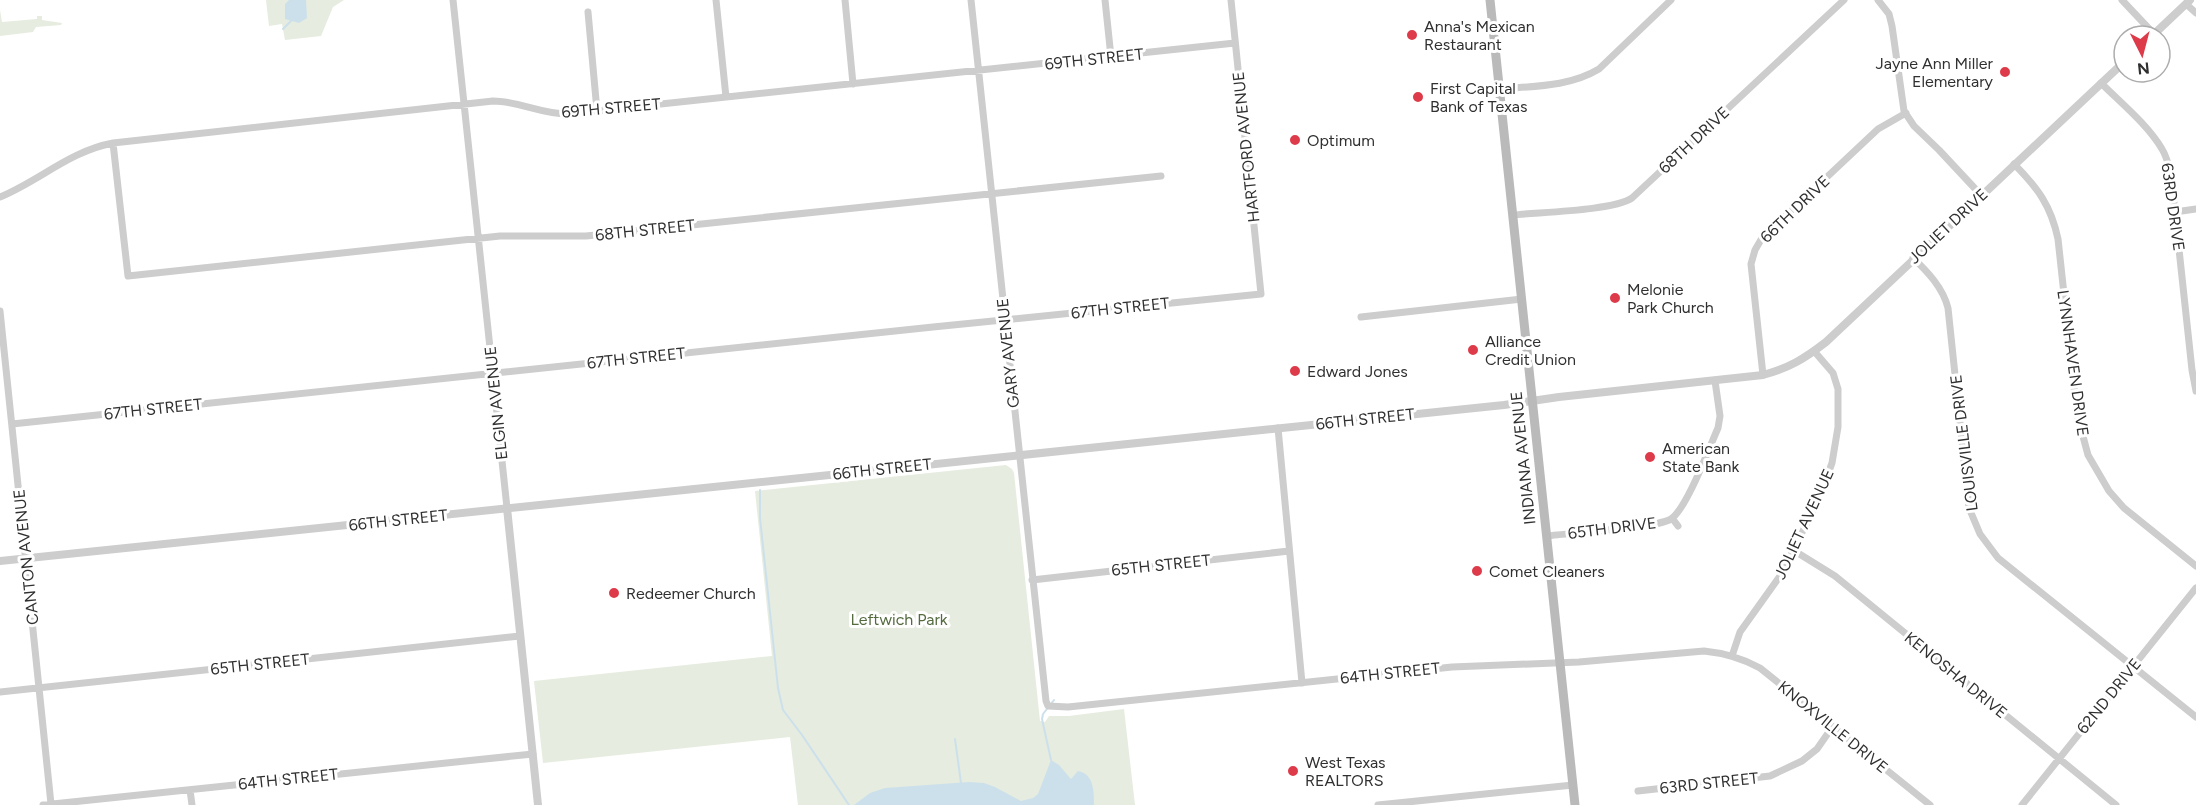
<svg xmlns="http://www.w3.org/2000/svg" width="2196" height="805" viewBox="0 0 2196 805" font-family="Figtree,sans-serif">
<style>
.green{fill:#e6ecdf}
.water{fill:#cce0eb}
.lines{fill:none;stroke-linecap:round;stroke-linejoin:round}
.stream{stroke:#cce0eb;stroke-width:2}
.minor{stroke:#cdcdcd;stroke-width:7}
.tertiary{stroke:#cdcdcd;stroke-width:8}
.secondary{stroke:#bababa;stroke-width:9}
.poi-dot{fill:#de3b4a;stroke:#fff;stroke-width:2}
.labels{text-anchor:middle;dominant-baseline:central;stroke-width:6;stroke-linejoin:round;paint-order:stroke}
.poi-label{font-size:16px;fill:#303030;stroke:#fff;text-anchor:start}
.street-label{font-size:16px;fill:#303030;stroke:#fff}
.park-label{font-size:16px;fill:#546b3f;stroke:#fff}
</style>
<rect width="100%" height="100%" fill="#fff"/>
<path class="green" d="M266 0H344L333 7 321 36 285 40 282 24 269 26Z
M0 10 2 22 37 19V16H42V20L62 23 61 25 36 27 33 32 0 36Z
M1006 465 1012 469 1014 473 1040 721 1045 722 1049 716H1069L1124 709 1135 805H798L790 737 543 763 534 681 772 656 755 491Z"/>
<path class="water" d="M289 0H306L307 18 299 23 285 19V4Z
M1051 760 1059 765 1071 779 1078 771C1094 774 1094 791 1094 805H854L870 793 885 788 969 782 984 783 995 787 1021 801 1033 798 1038 794Z"/>
<g class="lines">
<path class="stream" d="M283 29 292 20
M760 490V518L778 688 783 710 802 735 849 805
M955 739 961 783
M1051 760 1042 719 1043 714 1054 700"/>
<path class="minor" d="M453 0 507 508
M716 0 726 97
M845 0 853 84
M971 0 1046 701 1048 706 1068 707 1452 667 1579 662 1704 651C1724 653 1742 658 1760 668L1930 805
M1105 0 1111 57
M1878 0 1889 14 1892 26 1904 111 1914 126 1939 150 1981 195
M2122 0 2154 34
M2186 4 2196 13
M588 12 597 111
M2101 83C2121 103 2148 125 2162 149 2167 157 2169 166 2171 175L2192 370 2196 391
M1499 89C1534 86 1569 87 1599 69L1671 0
M113 143 128 276 500 236H586L1161 176
M2014 164C2038 188 2051 206 2058 239L2077 414 2088 455 2109 491 2124 508 2196 566
M0 197C39 181 70 151 113 143L493 101C518 101 541 114 567 114L1235 43
M2175 212 2196 209
M1513 215C1540 212 1612 211 1632 198L1844 0
M1913 258C1928 272 1943 288 1948 308L1969 508 1980 534 1998 558 2196 717
M0 311 51 804
M1361 317 1522 299
M1763 375 1751 264 1755 250 1762 238 1878 129 1906 113
M12 424 933 327 1261 294 1231 0
M1278 428 1302 683
M1672 518 1678 526
M1547 536C1569 533 1658 528 1671 519 1687 508 1709 448 1718 428L1720 416 1715 381
M1793 550 1835 576 2116 805
M1032 580 1289 551
M1732 656 1740 632 1780 576 1817 503 1832 463 1838 427V389L1833 373 1814 351
M0 692 520 636
M190 790 192 805
M1638 791 1770 776 1802 761 1817 749 1833 726
M43 805 533 754
M1378 805 1573 785
M2022 805 2196 588"/>
<path class="tertiary" d="M2152 36 2190 0
M507 508 538 805
M0 561 1504 405 1559 397 1763 375C1789 368 1804 359 1826 342L2124 62"/>
<path class="secondary" d="M1490 0 1575 805"/>
</g>
<g class="poi-dot">
<circle cx="1412" cy="35" r="6"/>
<circle cx="2005" cy="72" r="6"/>
<circle cx="1418" cy="97" r="6"/>
<circle cx="1295" cy="140" r="6"/>
<circle cx="1615" cy="298" r="6"/>
<circle cx="1473" cy="350" r="6"/>
<circle cx="1295" cy="371" r="6"/>
<circle cx="1650" cy="457" r="6"/>
<circle cx="1477" cy="571" r="6"/>
<circle cx="614" cy="593" r="6"/>
<circle cx="1293" cy="771" r="6"/>
</g>
<g class="labels">
<g class="poi-label">
<text x="1424" y="26">Anna's Mexican<tspan x="1424" dy="18">Restaurant</tspan></text>
<text x="1993" y="63" text-anchor="end">Jayne Ann Miller<tspan x="1993" dy="18">Elementary</tspan></text>
<text x="1430" y="88">First Capital<tspan x="1430" dy="18">Bank of Texas</tspan></text>
<text x="1307" y="140">Optimum</text>
<text x="1627" y="289">Melonie<tspan x="1627" dy="18">Park Church</tspan></text>
<text x="1485" y="341">Alliance<tspan x="1485" dy="18">Credit Union</tspan></text>
<text x="1307" y="371">Edward Jones</text>
<text x="1662" y="448">American<tspan x="1662" dy="18">State Bank</tspan></text>
<text x="1489" y="571">Comet Cleaners</text>
<text x="626" y="593">Redeemer Church</text>
<text x="1305" y="762">West Texas<tspan x="1305" dy="18">REALTORS</tspan></text>
</g>
<g class="street-label">
<text transform="translate(1094 59) rotate(-6)">69TH STREET</text>
<text transform="translate(611 108) rotate(-5)">69TH STREET</text>
<text transform="translate(1694 140) rotate(-43)">68TH DRIVE</text>
<text transform="translate(1246 147) rotate(-96)">HARTFORD AVENUE</text>
<text transform="translate(2173 207) rotate(82)">63RD DRIVE</text>
<text transform="translate(1795 209) rotate(-44)">66TH DRIVE</text>
<text transform="translate(1948 226) rotate(-43)">JOLIET DRIVE</text>
<text transform="translate(645 230) rotate(-6)">68TH STREET</text>
<text transform="translate(1120 308) rotate(-6)">67TH STREET</text>
<text transform="translate(1008 353) rotate(-96)">GARY AVENUE</text>
<text transform="translate(636 358) rotate(-6)">67TH STREET</text>
<text transform="translate(2073 363) rotate(82)">LYNNHAVEN DRIVE</text>
<text transform="translate(496 403) rotate(-96)">ELGIN AVENUE</text>
<text transform="translate(153 409) rotate(-6)">67TH STREET</text>
<text transform="translate(1365 419) rotate(-6)">66TH STREET</text>
<text transform="translate(1964 443) rotate(-97)">LOUISVILLE DRIVE</text>
<text transform="translate(1523 458) rotate(-96)">INDIANA AVENUE</text>
<text transform="translate(882 469) rotate(-6)">66TH STREET</text>
<text transform="translate(398 520) rotate(-6)">66TH STREET</text>
<text transform="translate(1804 524) rotate(-65)">JOLIET AVENUE</text>
<text transform="translate(1612 528) rotate(-7)">65TH DRIVE</text>
<text transform="translate(26 557) rotate(-96)">CANTON AVENUE</text>
<text transform="translate(1161 565) rotate(-6)">65TH STREET</text>
<text transform="translate(260 664) rotate(-6)">65TH STREET</text>
<text transform="translate(1390 673) rotate(-6)">64TH STREET</text>
<text transform="translate(1956 675) rotate(39)">KENOSHA DRIVE</text>
<text transform="translate(2109 696) rotate(-51)">62ND DRIVE</text>
<text transform="translate(1833 727) rotate(39)">KNOXVILLE DRIVE</text>
<text transform="translate(288 779) rotate(-6)">64TH STREET</text>
<text transform="translate(1709 783) rotate(-6)">63RD STREET</text>
</g>
<g class="park-label">
<text x="899" y="619">Leftwich Park</text>
</g>
</g>
<g transform="translate(2142 54) rotate(174)"><circle r="28" fill="#ffffff" stroke="#acacac" stroke-width="1.5"/>
<path d="M0-4.5L10 22L0 15L-10 22Z" fill="#de3b4a"/>
<text y="-9" font-size="16" font-weight="bold" text-anchor="middle" fill="#303030">N</text>
</g>
</svg>
